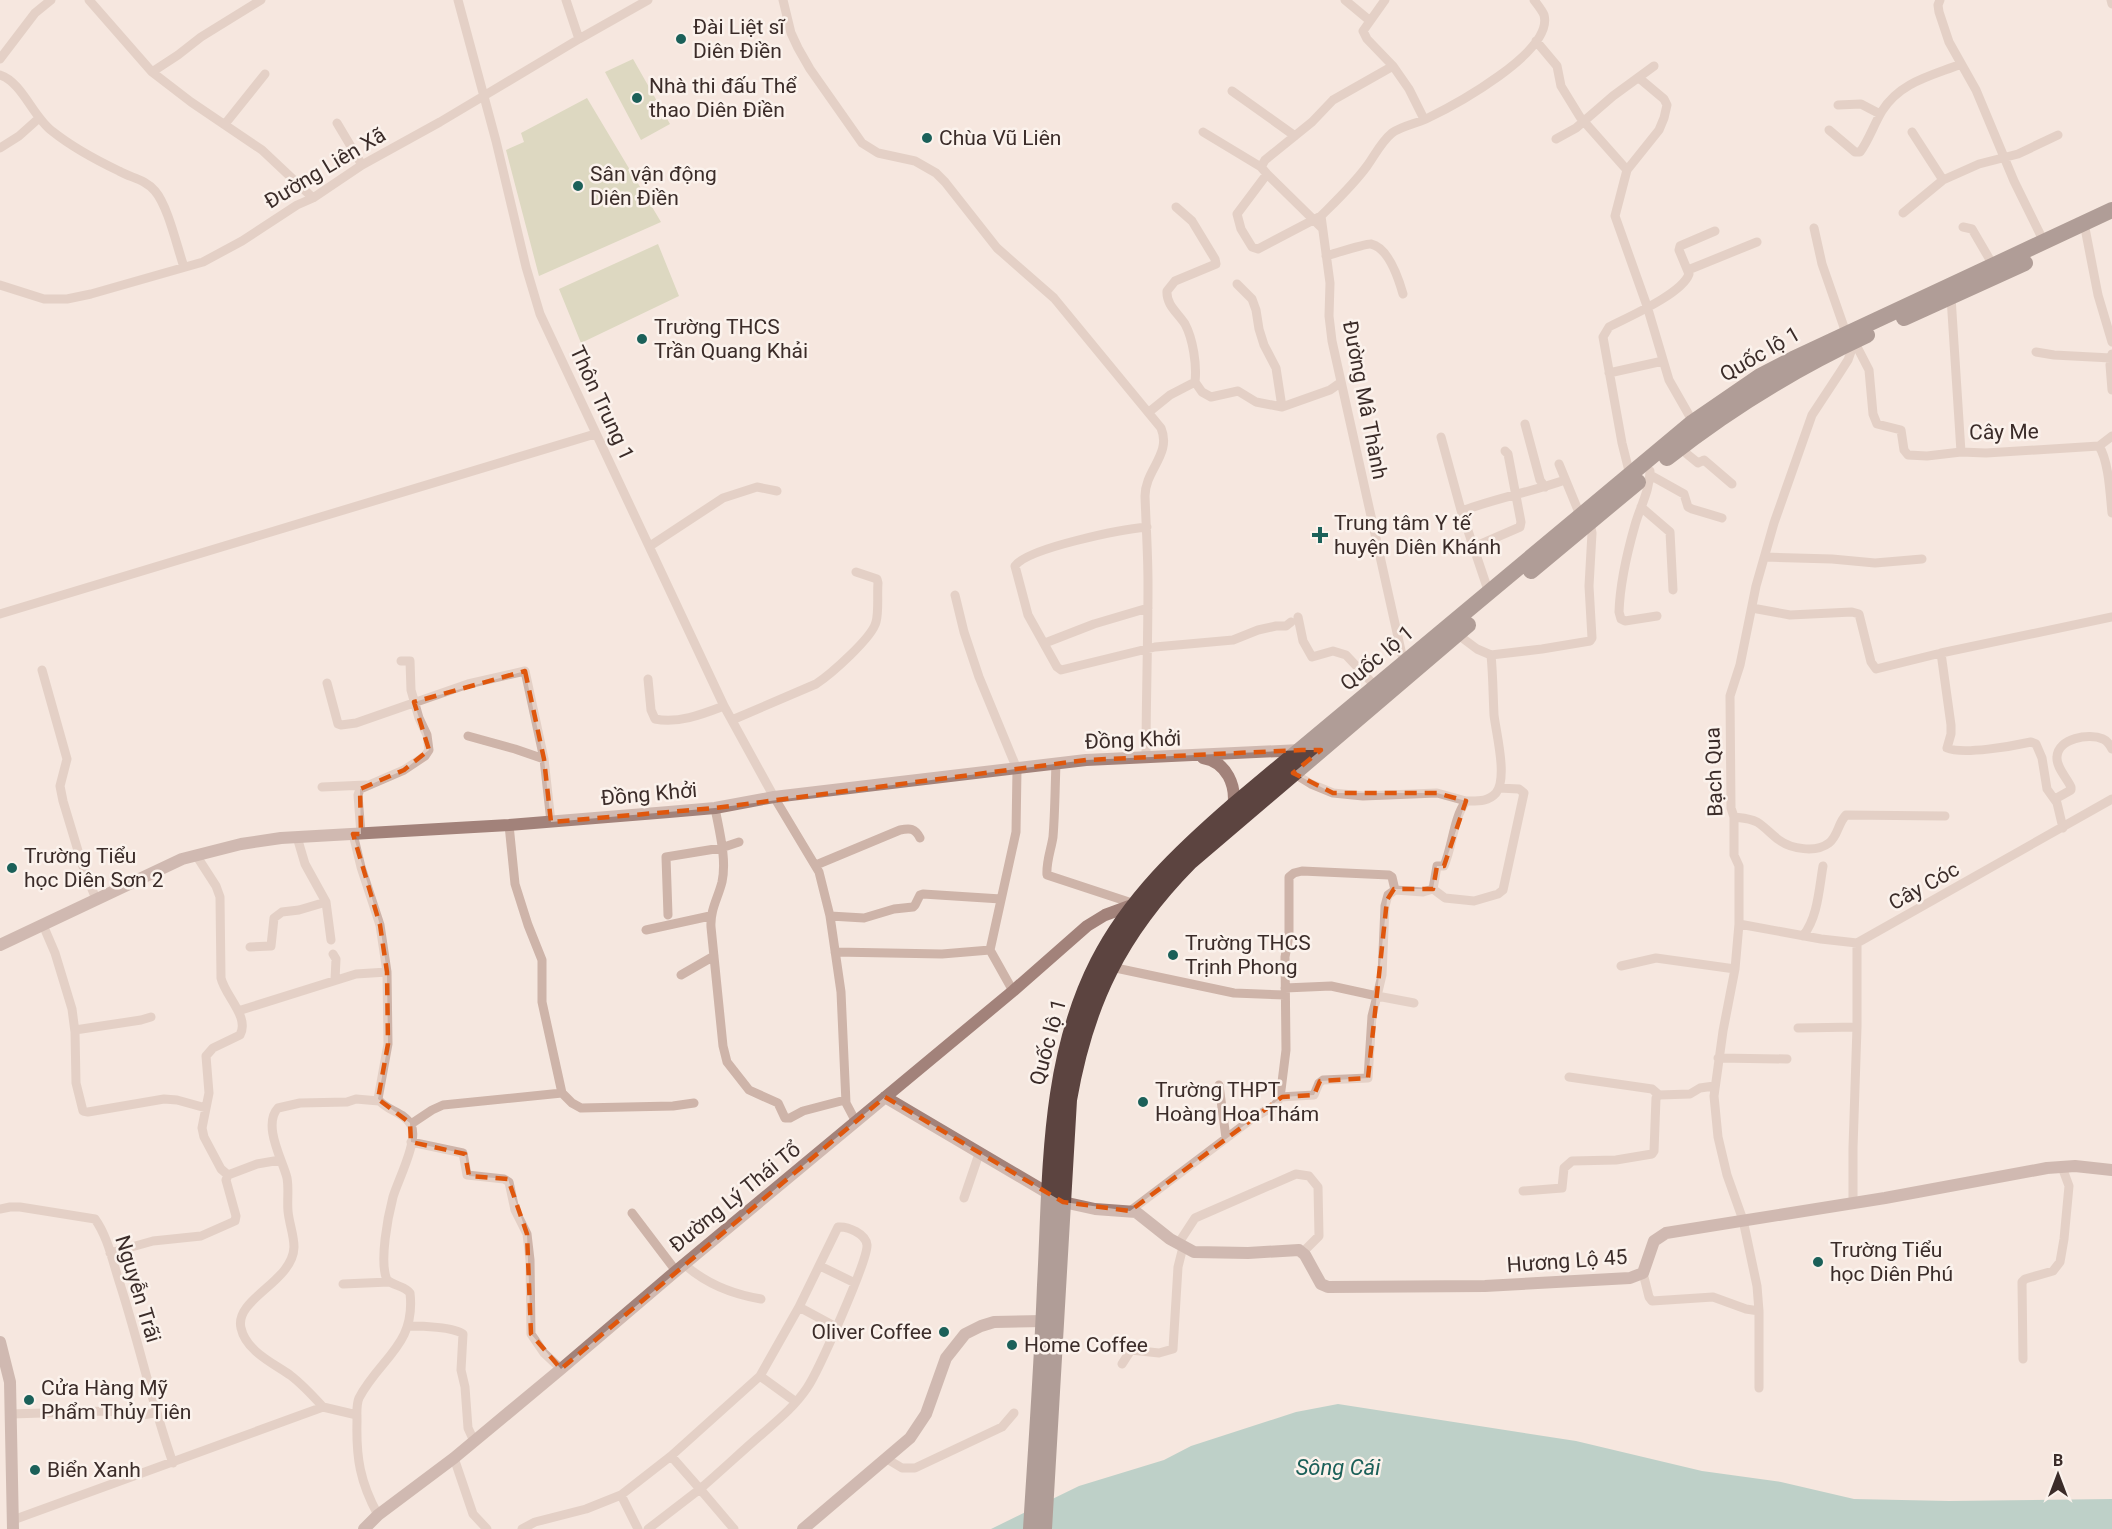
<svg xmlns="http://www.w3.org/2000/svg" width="2112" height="1529" viewBox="0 0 2112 1529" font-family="Roboto,sans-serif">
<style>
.green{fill:#bec59d}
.water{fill:#7bb4ad}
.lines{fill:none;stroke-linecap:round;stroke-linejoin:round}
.street{stroke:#ceb4a9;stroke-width:9}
.secondary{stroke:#a2827a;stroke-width:12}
.highway{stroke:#5c4440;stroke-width:16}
.marked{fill:none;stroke:#df570d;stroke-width:4.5;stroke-dasharray:12 8;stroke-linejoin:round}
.poi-dot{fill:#1b6059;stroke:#fbf2ec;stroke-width:2}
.labels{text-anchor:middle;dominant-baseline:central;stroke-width:5;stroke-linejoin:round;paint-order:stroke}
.poi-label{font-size:21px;fill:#3b2c29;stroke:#fbf2ec;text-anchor:start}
.street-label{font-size:21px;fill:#3b2c29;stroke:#fbf2ec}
.water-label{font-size:22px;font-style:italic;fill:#1b6059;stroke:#fbf2ec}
</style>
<rect width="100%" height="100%" fill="#f5e7df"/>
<path class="green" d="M633 59 670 124 641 140 605 72Z
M587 98 661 222 539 276 506 150 524 142 521 133Z
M658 244 679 296 581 343 559 289Z"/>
<path class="water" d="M1338 1404 1576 1441 1702 1471 1781 1482 1854 1499 1949 1501 2112 1499V1529H991L1079 1486 1164 1460 1191 1446 1296 1412Z"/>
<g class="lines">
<path class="street" d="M89 0 152 72 191 102 262 150 313 198
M458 0 496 141 526 267 540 314 724 706 774 797 819 872 830 916 841 992 846 1103 856 1122
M566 0 579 39
M783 0 791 33 798 48 810 69 862 143 878 153 915 161 936 173 945 182 997 248 1054 298 1161 428C1172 454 1145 470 1145 496 1146 525 1148 554 1148 584 1148 642 1146 700 1146 758
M1345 0 1369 20
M1385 0 1363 31 1367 39 1393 66
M1940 0 1938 5 1939 12 1949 42 1976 90 2014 181 2044 242
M2111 0 2112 4
M1536 41 1557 66 1561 86 1580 117 1627 170
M0 59 35 13 51 0
M152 72 178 55 201 37 261 0
M0 75C22 82 33 117 52 131 72 147 96 160 119 171 131 178 145 179 155 191 168 206 177 247 184 267
M1639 78 1664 99 1667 105 1664 118 1659 130 1627 170 1615 216 1647 306 1669 380 1693 422
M1232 91 1295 136
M1838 105 1861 104 1880 114
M337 123 362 165
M225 124 265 74
M1829 130 1855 152H1860C1869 140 1874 124 1882 111 1900 82 1931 76 1961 64
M1203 132 1261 167
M1912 132 1943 180
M1556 139 1576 128 1613 96 1654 66
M0 148 19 136 38 119
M1267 174 1237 214 1241 229 1252 247 1258 249 1319 217
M1176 207 1192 221 1215 259 1216 264 1175 281 1167 291C1166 305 1178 313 1185 324 1193 339 1197 365 1195 382
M1903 213 1943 180 1979 164 2018 154 2058 135
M2084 223 2098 295 2112 342
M1963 227 1972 229 1993 265
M1322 228 1267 174 1261 167 1265 160 1312 122 1333 100 1393 66 1409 89 1424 119
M1814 228 1822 264 1846 333
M1326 256C1334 254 1366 243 1371 244 1389 248 1399 280 1403 294
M1688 270 1757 242
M1237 284 1252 299 1256 310 1259 329 1264 345 1276 368 1282 407
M0 285 44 299H67L91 294 203 262 242 241 297 205 313 198 362 165 440 122 579 39 648 0
M1951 297 1961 452 1986 453 2099 446C2109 462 2110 494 2112 513
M1854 341 1869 370 1873 414 1877 424 1901 430 1904 450 1908 455 1927 456 1961 452
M2036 352 2054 355 2111 358
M2112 354 2110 365 2112 390
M1609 373 1663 361
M1195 382 1202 392 1211 397 1238 391 1256 402 1282 407 1330 390 1340 383
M1149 412 1170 395 1195 382
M1525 424 1540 480 1545 487
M1441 437 1461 510 1489 593
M1682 446 1687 454 1698 463 1704 460 1732 484
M2099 446 2112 436
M1559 464 1580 515
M1650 471C1650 490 1640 507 1635 525 1627 553 1620 583 1619 612L1621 619 1625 621 1657 616
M1630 475 1622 443 1603 337 1609 327C1628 317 1682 294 1689 274L1679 250 1680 246 1715 231
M1650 475 1684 494 1688 507 1692 509 1722 518
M1641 507 1670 532 1673 590
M1462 511C1496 498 1531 492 1565 480
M1147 527C1123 529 1027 548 1015 566L1028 615 1057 667 1061 670 1155 647 1233 640 1258 630 1276 626H1286L1291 622
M650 546 723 498 757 487 777 491
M1474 547 1520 527 1521 522 1508 454 1505 451
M1765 557 1832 559 1875 563 1922 559
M955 595 964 632 979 677 1017 769 1016 832 990 950 1013 991
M1752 608 1790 615 1852 612 1859 614 1871 662 1876 669 1941 653 2112 617
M0 614 595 434
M1298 617 1303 641 1312 657 1333 651 1346 655 1376 687
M1045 643 1094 624 1148 608
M1941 653 1951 725V734L1947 748C1963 755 2013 746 2031 742L2036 744 2042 758 2047 789 2057 803 2063 828
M1491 655 1542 649 1590 641 1592 638 1589 586 1592 533 1590 523
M1404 664 1332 341 1329 316 1330 283 1321 216C1337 200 1354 184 1367 166 1375 155 1381 142 1392 133 1402 126 1415 124 1426 119 1453 106 1554 52 1544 15 1542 10 1537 4 1534 0
M42 670 67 759 60 786 63 801 82 864 96 899
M648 679 651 710 655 719C678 724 703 714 724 706
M327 683 338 724 341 725 356 723 468 684 525 671 544 759 551 822
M732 720 816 684C831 674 872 638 876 622 879 611 877 595 878 583L877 579 856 572
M468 736 515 749 544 759
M1056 764C1055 788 1055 813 1053 837 1051 850 1046 862 1047 875L1135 904
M1293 773 1311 784 1333 793 1363 796 1437 793 1466 801
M322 787 366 785
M2055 799 2071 790V787C2067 778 2056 767 2057 757 2058 738 2089 733 2103 739 2108 741 2110 745 2112 749
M715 808C719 830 727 859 722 882 718 898 710 910 711 927L723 1046 727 1062 749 1090 778 1103 785 1118H790L803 1111 845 1100
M1734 817C1742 818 1749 818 1757 822 1765 827 1771 834 1779 840 1791 849 1816 853 1829 843 1838 836 1838 823 1846 815L1945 816
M353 834 361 867 380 925 387 972 388 1044 378 1099C386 1111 405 1112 411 1125 419 1140 398 1180 393 1197 388 1216 379 1262 387 1280 394 1286 405 1286 410 1293 416 1345 380 1358 359 1398 356 1405 357 1413 357 1421 356 1458 360 1482 378 1515
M361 834 358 795 360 789 404 770 425 756 429 750 427 735 419 718 411 690 410 661H401
M297 837 305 864 326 902 331 940
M196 855 216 886 220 897 221 978C225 996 250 1017 240 1035L213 1048 206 1056 209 1093 202 1128 204 1137 221 1169 228 1175 257 1164 280 1160
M816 865 900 830C910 828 915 828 920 838
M1433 889 1445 898 1474 901 1498 894 1503 890 1524 793 1519 789 1499 788
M668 915 666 857 721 848 739 842
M830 916 864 918 894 909 913 907 915 905 920 895 923 894 1001 899
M1739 924 1821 939 1857 943 2112 799
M43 925 55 953 72 1009 75 1032 76 1083 83 1111 88 1112 164 1099 177 1100 206 1108
M646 930 710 916
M1803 936C1818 917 1819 889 1823 866
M250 947 271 946 274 918 282 912 299 910 326 902
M835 952 942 954 990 950
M333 954 336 959 335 980
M1621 966 1656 958 1735 969
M1111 967 1234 993 1285 995
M681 975 714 956
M1285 988 1331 986 1377 996 1382 975 1385 906 1388 895 1395 890 1423 892 1433 889 1437 866H1444C1453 845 1453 819 1466 801 1478 801 1488 802 1496 793 1508 778 1496 733 1494 715 1493 695 1493 675 1491 655L1477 649 1457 634
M238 1011 356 974 387 972
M1798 1028 1857 1027
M75 1030 141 1020 151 1017
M1718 1058 1787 1059
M1569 1077 1652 1089 1659 1095 1690 1094 1700 1088 1714 1086
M1219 1085 1226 1138
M562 1093 572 1103 581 1108 673 1106 694 1103
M1280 1097 1314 1095 1319 1083 1323 1080 1368 1078 1372 1016 1377 996 1414 1003
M411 1124 432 1110 443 1105 562 1093 542 1002V960L528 925 515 884 509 825
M411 1142 463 1153 467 1175 504 1179 509 1182 515 1210 527 1234 530 1260 531 1334 544 1353 561 1369
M1523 1191 1562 1188 1564 1168 1572 1161 1616 1160 1652 1154 1654 1151 1656 1098 1659 1095
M964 1198 979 1154
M1853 1203V1148L1857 1027V943
M0 1209 10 1207H20L95 1219C108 1237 113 1263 120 1284 139 1343 152 1404 173 1463
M1130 1211 1253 1118 1274 1106 1278 1101 1281 1090 1286 1050 1285 957 1289 936V877L1294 873 1302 871 1389 875 1392 877 1395 890
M632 1213 676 1271
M1178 1244 1195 1218 1296 1174 1309 1176 1318 1187 1319 1236 1303 1252
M110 1253 153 1241 201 1236 235 1221 236 1216 226 1180 228 1175
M684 1264C706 1284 731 1294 761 1299
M820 1266 855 1283
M1643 1273 1649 1297 1652 1301 1713 1297 1746 1309 1759 1311
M343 1284 389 1282
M799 1307 836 1327
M409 1326C421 1326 454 1327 463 1334L461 1370 465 1387 468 1428 474 1441
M2023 1359 2022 1282 2025 1279 2053 1271 2060 1262 2064 1239 2069 1186 2062 1167
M1122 1364 1131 1350 1159 1353 1173 1349 1178 1267 1183 1247
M760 1376 796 1402
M1759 1388V1311L1757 1286 1743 1220 1727 1175 1718 1137 1714 1096 1723 1031 1735 969 1739 924V866L1734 855V817L1731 808 1730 696 1740 665 1756 586 1774 523 1812 415 1839 374 1848 360 1854 343
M323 1407C313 1396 302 1384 290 1375 273 1363 246 1351 241 1328 234 1299 293 1282 294 1247 294 1235 289 1223 288 1211 287 1200 289 1189 287 1178 283 1161 262 1125 278 1108L300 1103 347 1102 356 1099 379 1101
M11 1414 106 1411 142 1415 155 1413
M671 1456 760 1376 799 1307 838 1227C848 1226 866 1234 867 1245 868 1260 818 1372 807 1388 795 1406 778 1420 762 1434 741 1452 721 1471 700 1489L734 1529
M454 1458 473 1514 487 1529
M887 1459 902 1468H915L1002 1427 1014 1413
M621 1495 638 1529
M13 1520 323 1407 357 1415
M522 1529 535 1522 586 1509 621 1495 671 1456 700 1489 648 1529"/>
<path class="secondary" d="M1203 758C1227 762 1237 786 1233 808
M0 945 182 859 241 844 281 838 509 825 669 812 715 808 774 797 1086 760 1301 750
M885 1097 1063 1202 1095 1209 1136 1212 1170 1239 1194 1252 1248 1253 1299 1250 1305 1255 1321 1284 1328 1287 1485 1286 1630 1278 1643 1273 1654 1241 1666 1233 1885 1198 2047 1168 2075 1166 2112 1170
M0 1342 10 1382 13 1529
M364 1529 378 1515 454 1458 561 1369 676 1271 1013 991 1087 926 1105 915 1135 904
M803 1529 910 1438 926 1414 946 1358 965 1334 981 1326 994 1322 1044 1321"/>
<path class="highway" d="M1904 318 2025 263
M1667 458C1729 409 1796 368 1867 335
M1531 571 1638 482
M1031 1529C1036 1448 1042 1366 1045 1285 1051 1175 1047 1062 1098 962 1130 899 1181 851 1234 805L1693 422 1760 376 1793 359 2112 210
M1044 1529 1069 1100C1086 1002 1120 933 1190 862L1468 625"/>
</g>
<path d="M0 0H2112V1529H0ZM525 671 544 759 551 822 715 808 1086 760 1302 750H1321L1293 773 1333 793H1437L1466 801 1444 866H1437L1433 889H1394L1387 900 1368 1078 1320 1081 1314 1095 1282 1097 1130 1211 1063 1202 885 1097 561 1369 531 1334 527 1234 508 1179 469 1176 465 1154 411 1142 410 1123 378 1099 388 1044 387 972 380 925 353 834H361L360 789 404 770 429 750 414 702Z" fill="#f5e7df" fill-opacity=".55" fill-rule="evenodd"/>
<path class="marked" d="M525 671 544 759 551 822 715 808 1086 760 1302 750H1321L1293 773 1333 793H1437L1466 801 1444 866H1437L1433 889H1394L1387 900 1368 1078 1320 1081 1314 1095 1282 1097 1130 1211 1063 1202 885 1097 561 1369 531 1334 527 1234 508 1179 469 1176 465 1154 411 1142 410 1123 378 1099 388 1044 387 972 380 925 353 834H361L360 789 404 770 429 750 414 702Z"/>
<g class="poi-dot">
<circle cx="681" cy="39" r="6"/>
<circle cx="637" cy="98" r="6"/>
<circle cx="927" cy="138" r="6"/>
<circle cx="578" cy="186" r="6"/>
<circle cx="642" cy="339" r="6"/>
<path d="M1317 526h6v6h6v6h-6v6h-6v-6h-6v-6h6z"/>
<circle cx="12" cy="868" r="6"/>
<circle cx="1173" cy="955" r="6"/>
<circle cx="1143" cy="1102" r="6"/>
<circle cx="1818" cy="1262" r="6"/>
<circle cx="944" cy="1332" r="6"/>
<circle cx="1012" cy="1345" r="6"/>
<circle cx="29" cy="1400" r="6"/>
<circle cx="35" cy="1470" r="6"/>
</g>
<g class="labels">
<g class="poi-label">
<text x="693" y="27">Đài Liệt sĩ<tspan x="693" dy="24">Diên Điền</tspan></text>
<text x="649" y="86">Nhà thi đấu Thể<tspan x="649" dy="24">thao Diên Điền</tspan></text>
<text x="939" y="138">Chùa Vũ Liên</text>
<text x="590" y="174">Sân vận động<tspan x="590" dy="24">Diên Điền</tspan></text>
<text x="654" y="327">Trường THCS<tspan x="654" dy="24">Trần Quang Khải</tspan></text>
<text x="1334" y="523">Trung tâm Y tế<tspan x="1334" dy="24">huyện Diên Khánh</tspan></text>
<text x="24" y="856">Trường Tiểu<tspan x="24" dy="24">học Diên Sơn 2</tspan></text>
<text x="1185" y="943">Trường THCS<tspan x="1185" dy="24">Trịnh Phong</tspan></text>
<text x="1155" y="1090">Trường THPT<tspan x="1155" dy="24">Hoàng Hoa Thám</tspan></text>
<text x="1830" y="1250">Trường Tiểu<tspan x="1830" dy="24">học Diên Phú</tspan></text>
<text x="932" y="1332" text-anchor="end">Oliver Coffee</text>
<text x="1024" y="1345">Home Coffee</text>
<text x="41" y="1388">Cửa Hàng Mỹ<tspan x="41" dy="24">Phẩm Thủy Tiên</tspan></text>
<text x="47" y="1470">Biển Xanh</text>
</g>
<g class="street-label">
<text transform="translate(325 168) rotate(-31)">Đường Liên Xã</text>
<text transform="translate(1760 354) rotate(-30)">Quốc lộ 1</text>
<text transform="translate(1365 400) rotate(79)">Đường Mâ Thành</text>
<text transform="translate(602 403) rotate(65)">Thôn Trung 1</text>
<text transform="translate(2004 432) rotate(-1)">Cây Me</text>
<text transform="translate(1377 658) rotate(-40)">Quốc lộ 1</text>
<text transform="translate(1133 740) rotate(-2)">Đồng Khởi</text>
<text transform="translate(1714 772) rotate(-92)">Bạch Qua</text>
<text transform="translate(649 794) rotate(-5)">Đồng Khởi</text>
<text transform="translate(1924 886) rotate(-29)">Cây Cóc</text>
<text transform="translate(1048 1042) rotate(-75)">Quốc lộ 1</text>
<text transform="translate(735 1197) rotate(-39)">Đường Lý Thái Tổ</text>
<text transform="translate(1567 1261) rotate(-4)">Hương Lộ 45</text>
<text transform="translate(138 1289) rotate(73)">Nguyễn Trãi</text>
</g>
<g class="water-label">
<text x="1338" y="1467">Sông Cái</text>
</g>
</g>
<g transform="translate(2058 1475)" stroke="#fbf2ec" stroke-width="4.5" paint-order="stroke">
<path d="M0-4.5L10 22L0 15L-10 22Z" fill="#3b2c29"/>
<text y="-9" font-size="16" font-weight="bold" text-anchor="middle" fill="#3b2c29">B</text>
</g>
</svg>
